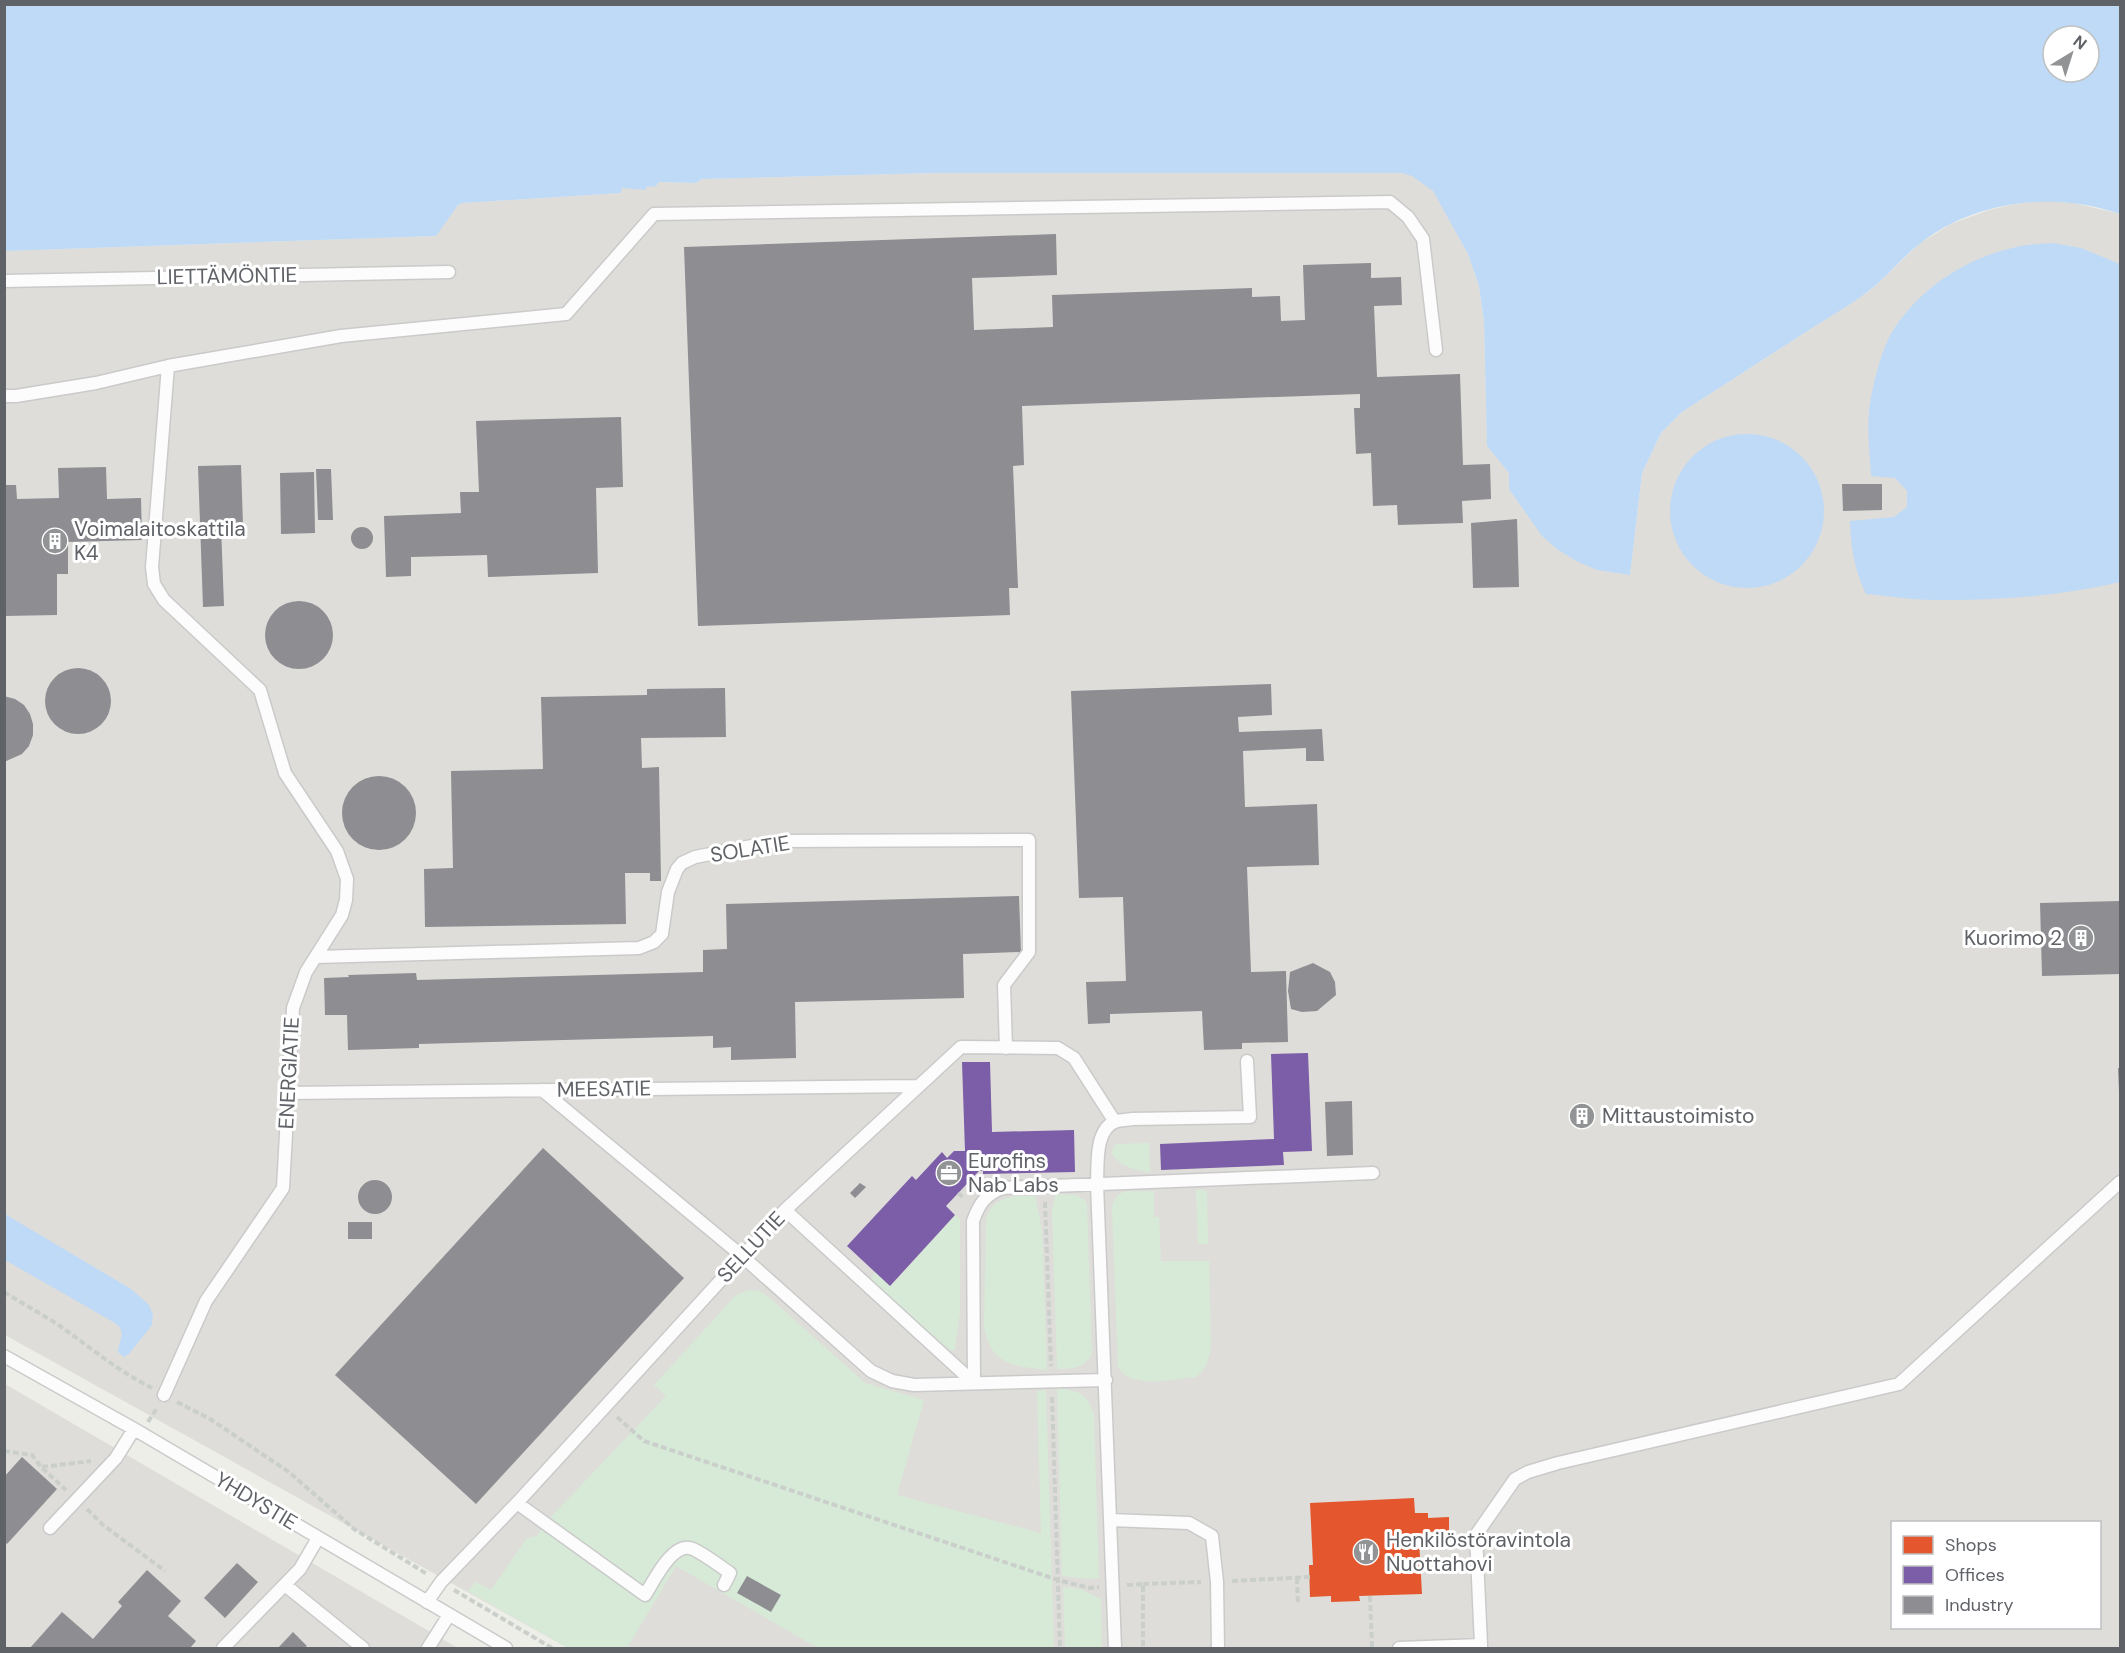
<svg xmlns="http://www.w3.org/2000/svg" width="2125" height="1653" viewBox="0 0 2125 1653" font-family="'DM Sans',sans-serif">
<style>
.industrial{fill:#deddd9;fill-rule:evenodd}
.green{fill:#d7ead7}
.water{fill:#bfdaf7;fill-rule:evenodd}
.shops{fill:#e4572e}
.offices{fill:#7b5ea7}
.industry{fill:#8d8d92}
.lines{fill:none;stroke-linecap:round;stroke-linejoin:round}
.lane-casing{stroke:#cacaca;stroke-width:15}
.path{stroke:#cacfcc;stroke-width:4;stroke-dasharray:6 3;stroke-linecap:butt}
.lane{stroke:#fcfcfc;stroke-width:12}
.labels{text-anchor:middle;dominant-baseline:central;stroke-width:6;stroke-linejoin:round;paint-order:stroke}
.street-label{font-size:21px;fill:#5f6267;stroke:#fff}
.poi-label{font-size:21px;fill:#5f6267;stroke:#fff;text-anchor:start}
</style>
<rect width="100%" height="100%" fill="#eeeee9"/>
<path class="industrial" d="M935 173H1401L1412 175 1423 182 1433 191 1441 202 1468 254 1479 286 1484 322 1487 446 1509 473 1630 574 1642 473 1661 433 1682 412 1871 290 1919 244 1951 224 1989 210 2015 204 2040 201 2074 203 2120 214V1648H568L5 1335 4 251 435 236 458 205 463 203 621 193V188L646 189V187L658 182 696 183 702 179ZM1892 1522H2100V1628H1892Z
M5 1384 458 1648H5Z"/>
<path class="green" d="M1149 1143 1150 1173C1135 1169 1119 1167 1111 1152L1116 1144Z
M1196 1189 1207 1191 1208 1244H1198Z
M1126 1191H1154V1217H1159L1161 1261H1209L1211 1347C1209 1359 1206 1369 1196 1377 1174 1379 1131 1390 1118 1367L1112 1208C1114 1198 1117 1194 1126 1191Z
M1056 1194 1076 1195 1086 1201 1087 1205 1092 1355C1083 1368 1072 1369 1057 1369L1052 1210Z
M1015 1196H1035L1042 1230 1047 1370C1014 1366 990 1365 984 1326L986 1221C990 1203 999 1200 1015 1196Z
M955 1215 960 1219V1312L955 1350 945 1351 870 1280 875 1272 891 1286Z
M749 1290 760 1291 770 1298 865 1383 924 1400 897 1495 1041 1533 1037 1391 1046 1390 1054 1648H818L676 1566 627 1648H568L468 1591 476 1582 491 1590 527 1538 537 1536 548 1520 666 1396 654 1385 736 1295Z
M1057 1388C1079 1391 1087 1393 1094 1414L1099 1578 1090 1579 1062 1576Z
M1063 1587 1080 1589 1101 1599 1102 1648H1065Z"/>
<path class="water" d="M4 5H2120V214C2055 191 1976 200 1921 243 1902 257 1888 276 1870 290 1851 305 1829 317 1809 330 1767 357 1724 385 1682 412L1661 433 1642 473 1630 575 1597 570 1576 561 1557 549 1542 536 1509 489V473L1487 446 1484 322 1479 286 1468 254 1433 191 1412 176 1401 173H935L702 179 696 183 659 182 656 186 646 187V190L622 188 621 193 463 203 458 205 436 236 5 251ZM2053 36H2089V72H2053Z
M2053 243 2081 248 2120 264V582C2061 596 1996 601 1935 600 1912 600 1889 596 1866 594 1854 569 1851 548 1850 521L1894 517 1907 507V491L1895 478 1871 476C1870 455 1867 433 1869 412 1871 390 1882 346 1894 329 1921 287 1968 257 2017 247 2028 244 2041 244 2053 243Z
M1670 511a77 77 0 1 1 154 0a77 77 0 1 1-154 0Z
M5 1214 131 1289 149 1305 153 1315 152 1325 129 1354 124 1357 118 1352C118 1340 128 1333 115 1323L5 1260Z"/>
<path class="shops" d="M1414 1498 1415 1513H1428V1518L1449 1517V1531L1428 1532 1429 1538 1419 1539 1422 1594 1359 1596 1360 1601 1331 1602V1596L1310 1597 1309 1565H1313L1310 1503Z"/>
<path class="offices" d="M1308 1053 1312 1151 1283 1152 1284 1165 1161 1170 1160 1144 1274 1139 1271 1054Z
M962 1062H990L992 1132 1074 1130 1075 1172 983 1174V1171H979L946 1206 955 1215 890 1286 847 1246 912 1176 916 1180 942 1152 947 1158 954 1151H965Z"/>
<path class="industry" d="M1056 234 1057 275 972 278 974 330 1053 327 1052 295 1252 288V297L1280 296 1281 321 1305 320 1303 265 1371 263V278L1401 277 1402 305 1374 306 1377 377 1460 374 1463 465 1490 464 1491 499 1462 501 1463 523 1398 525 1397 505 1373 506 1371 453 1356 454 1354 408H1360V394L1022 406 1024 465 1013 466 1018 588H1009L1010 615 698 626 684 247Z
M621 417 623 487 596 488 598 573 488 577 487 555 411 557V576L386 577 384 516 461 513 460 492H479L476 421Z
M241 465 243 525 221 526 224 606 203 607 198 466Z
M106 467 107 499 141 498 142 540 68 542V574H57V615L4 616V485H16L17 499 59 498 58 468Z
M316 469H331L333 520H318Z
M314 472 315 533 281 534 280 473Z
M1842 484H1882V510L1843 511Z
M1517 519 1519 587 1473 588 1471 523Z
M351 538a11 11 0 1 1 22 0a11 11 0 1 1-22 0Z
M265 635a34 34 0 1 1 68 0a34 34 0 1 1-68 0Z
M45 701a33 33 0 1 1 66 0a33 33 0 1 1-66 0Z
M1271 684 1272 715 1238 717 1239 732 1322 729 1324 761H1306V748L1243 751 1245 807 1317 804 1319 865 1247 867 1251 972 1286 971 1288 1042 1242 1043V1049L1204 1050 1202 1011 1110 1014V1023L1088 1024 1086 982 1126 981 1123 897 1079 898 1071 691Z
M725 688 726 737 641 738 642 768 659 767 661 881H650V873H625L626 924 425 927 424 869 453 868 451 771 543 769 541 697 647 695V689Z
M4 696 15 699 24 705 30 714 33 724V735L29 746 22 754 4 762Z
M342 813a37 37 0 1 1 74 0a37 37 0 1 1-74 0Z
M1019 896 1021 952 963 954 964 998 795 1002 796 1058 731 1060V1047L713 1048V1036L419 1044V1048L348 1050 347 1015H325L324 978 349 977 348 975 416 973 417 980 703 972V950L727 949 726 904Z
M2120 901V974L2042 976 2040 903Z
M1313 963 1330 972 1335 982 1336 995 1317 1011 1302 1012 1291 1009 1288 991 1290 972Z
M2118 1068H2120V1091H2119Z
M1352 1101 1353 1155 1327 1156 1325 1102Z
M1587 1104 1588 1126 1578 1127 1577 1105Z
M543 1148 684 1278 476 1504 335 1375Z
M358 1197a17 17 0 1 1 34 0a17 17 0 1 1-34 0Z
M860 1183 866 1187 855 1198 850 1193Z
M348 1222H372V1239H348Z
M22 1457 57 1489 7 1544 4 1541V1477Z
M237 1563 258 1582 225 1618 204 1598Z
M147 1570 181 1601 168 1616 196 1641 190 1648H30L62 1612 93 1639 122 1606 118 1602Z
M747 1576 781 1595 771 1612 737 1593Z
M293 1632 307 1646 304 1648H278Z"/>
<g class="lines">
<g class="lane-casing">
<path id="lane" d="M4 281 449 272
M4 396H16L96 383 168 366 341 336 566 314 654 214 1390 202 1408 217 1423 239 1436 350
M316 957 639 948 654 942 662 934 668 892 677 869 682 863 695 857 777 841 1029 840V952L1004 985 1006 1048
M542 1090 742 1256 871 1371 892 1381 914 1385 1106 1380
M288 1093 919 1086
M785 1210 974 1383
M4 1356 134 1429 506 1648
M974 1383 973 1221C979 1204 985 1195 1002 1188L1373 1173
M164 1395 206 1301 283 1188 293 1008 306 972 342 915 346 900 347 879 337 851 285 773 260 690 164 600 154 584 152 567 168 366
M517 1503 645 1595C654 1581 673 1540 693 1549 706 1555 718 1565 730 1573L724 1585
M1110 1520 1189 1523 1212 1536 1217 1582 1218 1648
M50 1528 116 1458 134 1429
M285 1585 363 1648
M427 1602 441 1582 517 1503 785 1210 961 1047 1058 1048 1074 1058 1115 1122
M1481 1645 1476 1535 1515 1479 1528 1472 1558 1463 1899 1384 2120 1182
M223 1648 300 1569 318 1538
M428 1648 449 1615
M1115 1648 1097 1184C1098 1165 1094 1128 1117 1121 1121 1120 1127 1120 1132 1119L1250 1117 1247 1061
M1399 1648 1481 1645V1648"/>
</g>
<path class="path" d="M958 1193 965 1199
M1045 1202 1051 1366
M4 1292C23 1304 42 1314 60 1326 91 1348 118 1371 152 1388
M1052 1397 1060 1648
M177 1402 210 1419 289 1472 354 1529 427 1574
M617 1417 644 1441 1058 1580 1090 1588 1099 1587
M148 1422 157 1408
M4 1451 32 1455 41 1467 66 1490
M42 1467 91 1461
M87 1509 103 1525 165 1571
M1297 1578 1298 1605
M1232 1581 1310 1577
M1143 1584 1201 1582
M1127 1585 1143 1584V1648
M454 1590 552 1648
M1370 1596 1372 1648"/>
<use href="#lane" class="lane"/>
</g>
<defs>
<g id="building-disc" transform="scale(1.35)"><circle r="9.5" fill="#919394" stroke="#fff"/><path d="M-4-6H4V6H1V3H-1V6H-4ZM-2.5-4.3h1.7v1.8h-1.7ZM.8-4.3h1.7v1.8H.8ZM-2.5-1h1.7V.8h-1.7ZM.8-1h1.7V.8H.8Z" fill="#fff"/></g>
<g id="office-disc" transform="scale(1.35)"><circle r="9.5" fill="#919394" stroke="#fff"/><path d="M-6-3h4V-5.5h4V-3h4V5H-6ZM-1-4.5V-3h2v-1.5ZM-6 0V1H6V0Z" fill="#fff"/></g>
<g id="restaurant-disc" transform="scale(1.35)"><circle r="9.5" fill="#919394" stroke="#fff"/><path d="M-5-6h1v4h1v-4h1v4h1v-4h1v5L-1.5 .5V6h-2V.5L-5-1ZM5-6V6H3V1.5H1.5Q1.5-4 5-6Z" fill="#fff"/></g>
</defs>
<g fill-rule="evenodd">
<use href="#building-disc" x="55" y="541"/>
<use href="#building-disc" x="2081" y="938"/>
<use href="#building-disc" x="1582" y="1116"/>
<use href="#office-disc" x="949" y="1173"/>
<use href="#restaurant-disc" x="1366" y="1552"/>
</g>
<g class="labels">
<g class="street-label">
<text transform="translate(227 276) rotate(-1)">LIETTÄMÖNTIE</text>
<text transform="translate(750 849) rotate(-9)">SOLATIE</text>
<text transform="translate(289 1073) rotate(-87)">ENERGIATIE</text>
<text transform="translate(604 1089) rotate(-1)">MEESATIE</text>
<text transform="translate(751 1247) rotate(-47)">SELLUTIE</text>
<text transform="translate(256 1501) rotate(31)">YHDYSTIE</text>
</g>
<g class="poi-label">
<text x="74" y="529">Voimalaitoskattila<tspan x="74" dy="24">K4</tspan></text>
<text x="2062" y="938" text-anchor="end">Kuorimo 2</text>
<text x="1602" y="1116">Mittaustoimisto</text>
<text x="968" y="1161">Eurofins<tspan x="968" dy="24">Nab Labs</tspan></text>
<text x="1386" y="1540">Henkilöstöravintola<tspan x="1386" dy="24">Nuottahovi</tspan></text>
</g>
</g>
<rect width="2125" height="1653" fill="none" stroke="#5f6267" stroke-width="12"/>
<rect x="1891" y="1521" width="210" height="108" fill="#ffffff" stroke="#bfc0c2" stroke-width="1.5"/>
<rect x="1903" y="1536" width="30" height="18" fill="#e4572e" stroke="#bfc0c2" stroke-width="1.5"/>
<text x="1945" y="1551" font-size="18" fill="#5f6267">Shops</text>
<rect x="1903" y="1566" width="30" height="18" fill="#7b5ea7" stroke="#bfc0c2" stroke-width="1.5"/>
<text x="1945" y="1581" font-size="18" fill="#5f6267">Offices</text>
<rect x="1903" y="1596" width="30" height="18" fill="#8d8d92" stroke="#bfc0c2" stroke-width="1.5"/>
<text x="1945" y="1611" font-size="18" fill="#5f6267">Industry</text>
<g transform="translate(2071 54) rotate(38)"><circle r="28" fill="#ffffff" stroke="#bfc0c2" stroke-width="1.5"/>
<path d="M0-4.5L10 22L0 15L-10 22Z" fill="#919394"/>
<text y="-9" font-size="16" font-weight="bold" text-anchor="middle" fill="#5f6267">N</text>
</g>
</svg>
